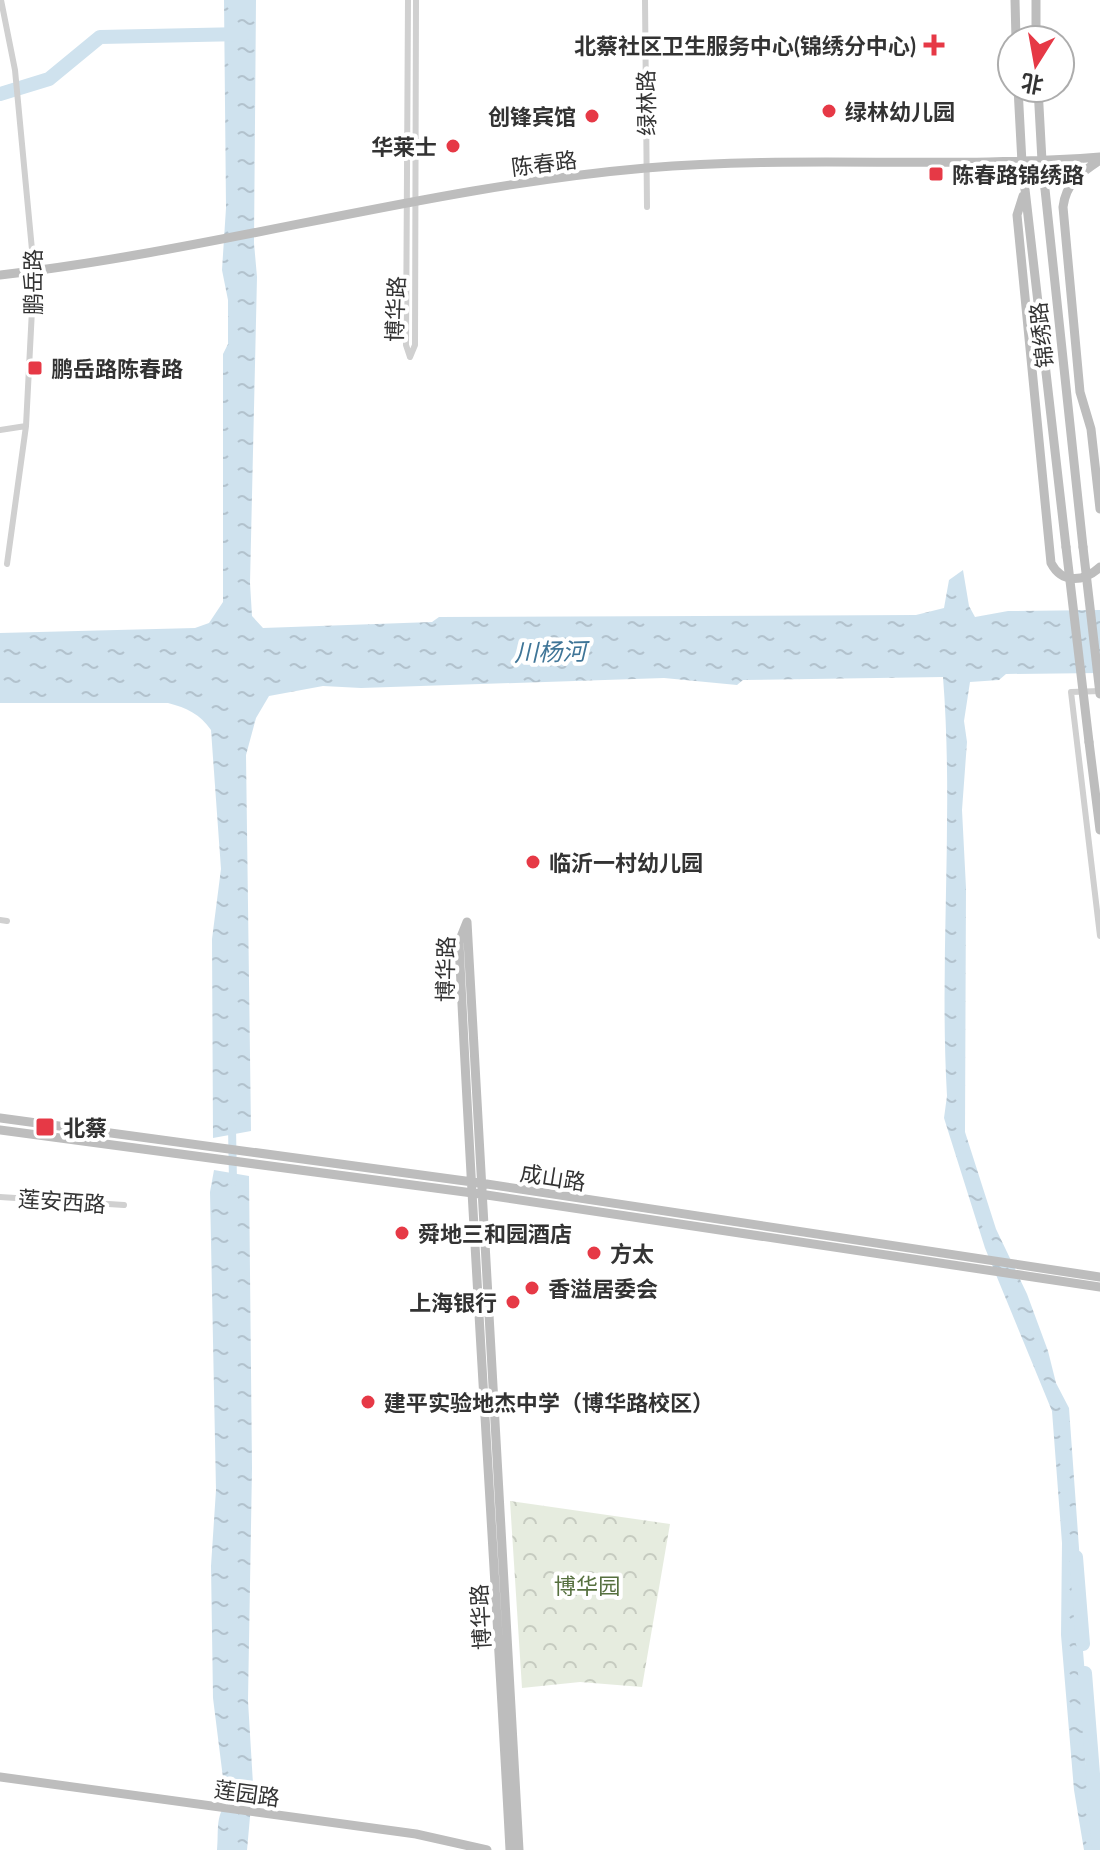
<svg xmlns="http://www.w3.org/2000/svg" width="1100" height="1850" viewBox="0 0 1100 1850" font-family="Lato,'Noto Sans SC',sans-serif">
<style>
.park{fill:url(#park-crowns)}
.water{fill:url(#water-ripples)}
.lines{fill:none;stroke-linecap:round;stroke-linejoin:round}
.canal{stroke:#cfe2ee;stroke-width:8}
.river{stroke:#cfe2ee;stroke-width:14}
.street{stroke:#d0d0d0;stroke-width:6}
.secondary{stroke:#bdbdbd;stroke-width:9}
.secondary-bridge{stroke:#bdbdbd;stroke-width:9}
.poi-dot{fill:#e63946;stroke:#fff;stroke-width:3}
.labels{text-anchor:middle;dominant-baseline:central;stroke-width:8;stroke-linejoin:round;paint-order:stroke}
.poi-label{font-size:22px;font-weight:bold;fill:#333;stroke:#fff;text-anchor:start}
.street-label{font-size:22px;fill:#333;stroke:#fff}
.park-label{font-size:22px;fill:#56703f;stroke:#fff}
.water-label{font-size:24px;font-style:italic;fill:#3f7597;stroke:#fff}
</style>
<defs>
<pattern id="park-crowns" width="20" height="18" patternUnits="userSpaceOnUse" patternTransform="scale(2)"><rect width="20" height="18" fill="#e6ecdf"/><path d="M2 6a3 3 0 1 1 6 0M12 15a3 3 0 1 1 6 0" fill="none" stroke="#c6cbc0"/></pattern>
<pattern id="water-ripples" width="26" height="14" patternUnits="userSpaceOnUse" patternTransform="scale(2)"><rect width="26" height="14" fill="#cfe2ee"/><path d="M2 4q2-2 4 0t4 0M15 11q2-2 4 0t4 0" fill="none" stroke="#b2c2cd"/></pattern>
</defs>
<rect width="100%" height="100%" fill="#fff"/>
<path class="park" d="M510 1501 670 1524 642 1687 580 1682 522 1688Z"/>
<path class="water" d="M224 0H256L254 243 257 277 250 583 252 616 263 628 432 622 439 617 916 615 944 608 949 580 963 570 969 606 975 617 1008 611 1100 610V673L1006 674 999 680 970 682 964 721 967 742 962 810 966 888 965 1132 996 1229 1027 1294 1048 1351 1056 1383 1069 1408 1080 1562 1077 1577 1090 1737 1085 1762 1095 1795 1100 1850H1084L1074 1790 1061 1635 1062 1543 1052 1411 985 1248 944 1118 947 1096C939 956 954 816 943 677L743 680 737 685 664 678 361 688 323 686 269 696 256 718 246 755 251 1131 213 1138 212 939 221 869 211 730C200 714 187 708 168 703H0V633L195 628 209 623 223 602V354L228 344V300L222 270 226 208Z
M214 1170 249 1176 252 1468 248 1701 253 1784 247 1850H217C219 1830 215 1820 226 1802L213 1698 211 1566 216 1490 210 1192Z"/>
<g class="lines">
<path class="canal" d="M232 1127 233 1182"/>
<path class="river" d="M0 94 49 79 100 37 244 34
M1076 1557 1083 1644
M1085 1673 1099 1850"/>
<path class="street" d="M1 0 15 70 34 271 26 426 7 564
M408 0 406 345 410 357
M645 0 647 207
M410 357 415 345 416 0
M0 430 26 426
M1100 691 1071 692 1100 936
M0 920 7 921
M0 1197 124 1205"/>
<path class="secondary" d="M1015 0 1016 40
M1036 0V40
M1018 88 1022 163 1066 547
M1038 88 1042 161 1083 547
M1100 160C1080 173 1066 183 1063 207L1080 392 1091 429 1100 509
M1023 196 1017 215 1051 563C1062 584 1084 582 1100 567
M0 275C217 250 428 187 646 168 797 155 949 169 1100 157
M1089 742 1100 830
M467 922 459 942C473 1245 494 1547 510 1850
M467 922 519 1850
M0 1118 480 1183 1100 1277
M0 1130 480 1194 1100 1287
M0 1777 416 1834 487 1850"/>
<path class="secondary-bridge" d="M1066 547 1089 742
M1083 547 1100 694"/>
</g>
<g class="poi-dot">
<path d="M930 33h8v8h8v8h-8v8h-8v-8h-8v-8h8z"/>
<circle cx="829" cy="111" r="8"/>
<circle cx="592" cy="116" r="8"/>
<circle cx="453" cy="146" r="8"/>
<rect x="928" y="166" width="16" height="16" rx="4"/>
<rect x="27" y="360" width="16" height="16" rx="4"/>
<circle cx="533" cy="862" r="8"/>
<rect x="35" y="1117" width="20" height="20" rx="4"/>
<circle cx="402" cy="1233" r="8"/>
<circle cx="594" cy="1253" r="8"/>
<circle cx="532" cy="1288" r="8"/>
<circle cx="513" cy="1302" r="8"/>
<circle cx="368" cy="1402" r="8"/>
</g>
<g class="labels">
<g class="poi-label">
<text x="916" y="45" text-anchor="end">北蔡社区卫生服务中心(锦绣分中心)</text>
<text x="845" y="111">绿林幼儿园</text>
<text x="576" y="116" text-anchor="end">创锋宾馆</text>
<text x="437" y="146" text-anchor="end">华莱士</text>
<text x="952" y="174">陈春路锦绣路</text>
<text x="51" y="368">鹏岳路陈春路</text>
<text x="549" y="862">临沂一村幼儿园</text>
<text x="63" y="1127">北蔡</text>
<text x="418" y="1233">舜地三和园酒店</text>
<text x="610" y="1253">方太</text>
<text x="548" y="1288">香溢居委会</text>
<text x="497" y="1302" text-anchor="end">上海银行</text>
<text x="384" y="1402">建平实验地杰中学（博华路校区）</text>
</g>
<g class="street-label">
<text transform="translate(646 103) rotate(-91)">绿林路</text>
<text transform="translate(544 163) rotate(-7)">陈春路</text>
<text transform="translate(32 282) rotate(-90)">鹏岳路</text>
<text transform="translate(395 309) rotate(-88)">博华路</text>
<text transform="translate(1041 335) rotate(-96)">锦绣路</text>
<text transform="translate(445 969) rotate(-89)">博华路</text>
<text transform="translate(553 1177) rotate(9)">成山路</text>
<text transform="translate(62 1201) rotate(4)">莲安西路</text>
<text transform="translate(480 1617) rotate(-93)">博华路</text>
<text transform="translate(247 1793) rotate(8)">莲园路</text>
</g>
<g class="park-label">
<text x="587" y="1585">博华园</text>
</g>
<g class="water-label">
<text transform="translate(550 651) rotate(-1)">川杨河</text>
</g>
</g>
<g transform="translate(1036 64) rotate(191)"><circle r="38" fill="#ffffff" stroke="#adadad" stroke-width="2"/>
<path d="M0-6L14 30L0 20L-14 30Z" fill="#e63946"/>
<text y="-12" font-size="22" font-weight="bold" text-anchor="middle" fill="#333333">北</text>
</g>
</svg>
